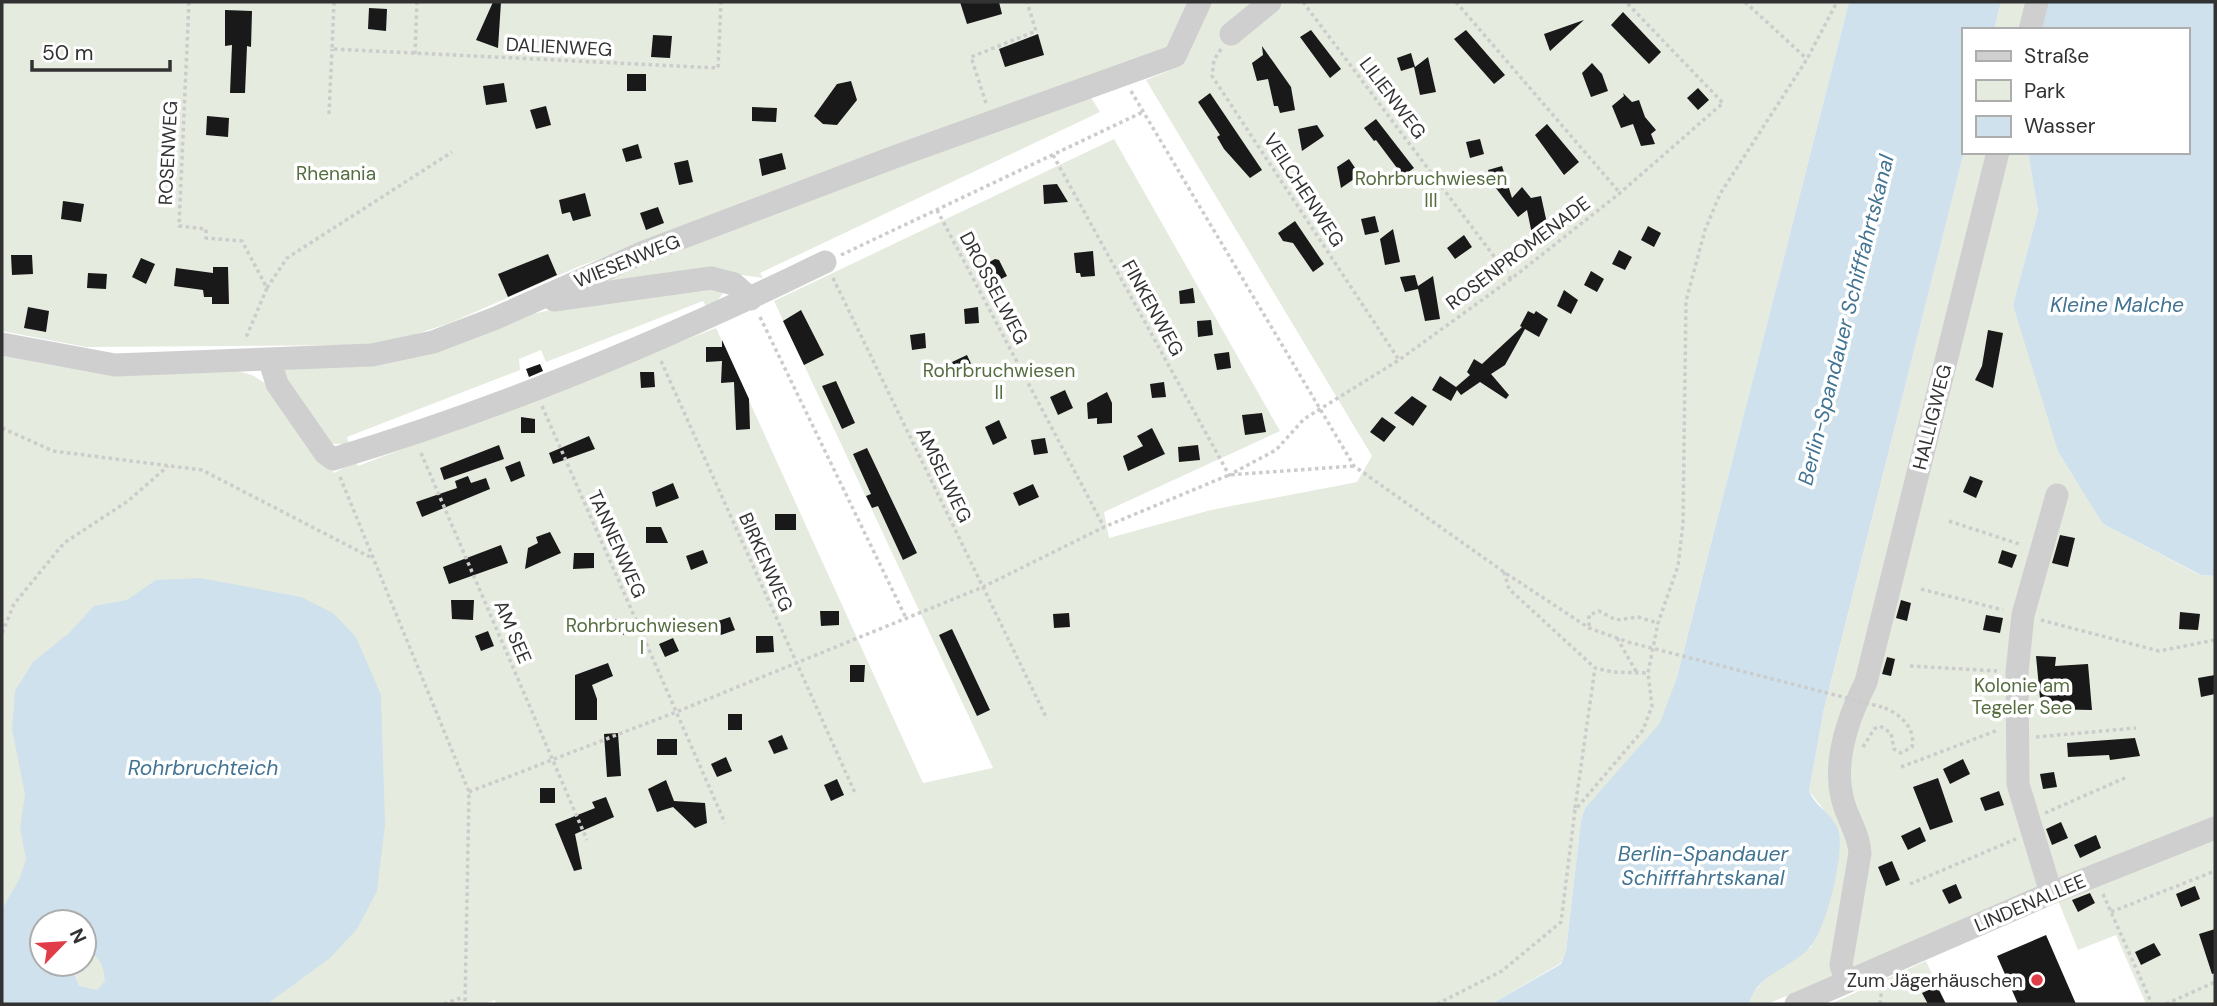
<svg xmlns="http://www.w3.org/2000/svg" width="2217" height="1006" viewBox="0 0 2217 1006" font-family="'DM Sans',sans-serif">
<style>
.green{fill:#e5ebde;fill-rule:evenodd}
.water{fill:#cfe1ec;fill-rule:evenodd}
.building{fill:#191919}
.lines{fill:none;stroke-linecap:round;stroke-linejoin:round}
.path{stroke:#ccc;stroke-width:3.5;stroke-dasharray:3.5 3.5;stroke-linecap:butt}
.minor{stroke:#cfcfcf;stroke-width:23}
.path-bridge{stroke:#ccc;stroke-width:3.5;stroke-dasharray:3.5 3.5;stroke-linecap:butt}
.poi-dot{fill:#e03d48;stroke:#fff;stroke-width:2.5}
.labels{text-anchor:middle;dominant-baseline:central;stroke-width:7;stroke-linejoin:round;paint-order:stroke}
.street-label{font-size:19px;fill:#323232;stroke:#fff}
.park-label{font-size:19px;fill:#556d40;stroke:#fff}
.poi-label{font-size:19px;fill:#323232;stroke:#fff;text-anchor:end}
.water-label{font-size:21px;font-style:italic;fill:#417393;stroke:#fff}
</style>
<rect width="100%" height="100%" fill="#fff"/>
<path class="green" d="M2 2H1193L1171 50 580 266 450 323 416 334 369 345 86 347 2 331Z
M1212 2H1849L1677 677 1661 723 1585 808 1581 820 1566 951 1561 963 1491 1004H496L495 1000 484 1004H2V350L229 369 252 375 273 388 334 473 356 461 358 466 716 328 923 783 993 768 774 301 1114 139 1280 431 1104 512 1109 538 1211 510 1357 482 1372 456 1146 80 1183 65ZM42 922H84V964H42Z
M2001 2H2045L2037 30H1994Z
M1090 96 1100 112 760 273 763 278 714 271 608 284 606 280 608 274Z
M1964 152H2028L2038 211 2013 305 2103 524 2200 575 2215 576V1004H2146L2116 935 2078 950 2053 888 1767 1004H1749L1752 994 1770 974 1811 947 1831 895 1838 864 1823 809 1809 791 1824 709Z
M708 284 724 292 718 300 706 306 703 301 546 362 541 350 519 359 520 370 347 437 349 444H329L281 374 286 368C427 336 565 303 708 284Z
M1926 961 1946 1004H1830Z"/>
<path class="water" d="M1849 2H2001L1994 30H1963L1964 152 1824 709 1809 791C1815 806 1832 814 1838 829 1846 851 1826 930 1810 947 1791 969 1757 973 1749 1004H1491L1561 964 1566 951 1581 820 1585 808 1660 723 1677 677Z
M2045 2H2215V576L2201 575 2103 524 2058 451 2013 305 2038 211 2028 152H2187V30H2037Z
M200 578 301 597 333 613 356 637 381 695 385 824 377 891 357 929 330 958 267 1004H2V909L20 878 26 859 20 828 25 794 12 729 15 691 33 662 69 633 94 606 127 600 156 580ZM42 922H84V948C99 956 104 965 105 981L97 990 79 986 70 964H42Z"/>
<path class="building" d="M493 2H501L498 48 476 40Z
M960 2H999L1002 14 967 24Z
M369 8 387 9 386 31 368 29Z
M225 10 252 11 251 47 247 46 245 93H230L232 45 225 46Z
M1623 12 1661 52 1649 64 1611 25Z
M1584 20 1550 51 1544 34Z
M1311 30 1341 69 1330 78 1300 37Z
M1466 30 1505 75 1494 84 1454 39Z
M1038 34 1044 55 1005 67 999 49Z
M653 35 672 36 670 58 651 57Z
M1262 46 1291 87 1295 110 1280 113 1278 106H1274L1268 79 1257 81 1252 63 1263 55Z
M1411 53 1415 67 1428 57 1436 92 1420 95 1414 67 1401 71 1397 58Z
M1592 63 1602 74 1608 91 1591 97 1582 73Z
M627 74H646V91H627Z
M851 81 857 100 837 125 823 124 814 116 837 84Z
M504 83 507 102 486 105 483 86Z
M1698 88 1709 100 1698 110 1687 98Z
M1210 93 1262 170 1250 178 1224 149 1217 137 1220 135 1198 102Z
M1623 93 1632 102 1639 100 1645 117 1656 130 1651 134 1655 144 1641 146 1633 124 1621 128 1612 106 1624 96Z
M546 106 551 125 536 129 530 110Z
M752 107 777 108 776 122 752 121Z
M207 116 229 118 228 137 206 135Z
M1376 119 1414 168 1403 176 1376 140 1374 141 1364 128Z
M1547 124 1579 162 1564 175 1535 135Z
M1317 125 1324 136 1302 151 1298 129Z
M1480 139 1484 154 1470 158 1466 142Z
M638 144 642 158 626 162 622 149Z
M782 153 786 169 762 176 759 159Z
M1349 159 1360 175 1341 188 1337 167Z
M688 160 693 182 679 185 674 163Z
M1502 166 1512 198 1522 187 1531 198 1541 196 1550 237 1533 239 1527 210 1518 217 1492 183 1488 170Z
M1057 184 1068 202 1044 204 1043 185Z
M585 193 591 216 573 221 570 212 562 214 559 200Z
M63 201 84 204 81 222 61 219Z
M658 207 664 223 646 230 640 213Z
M1375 216 1379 232 1365 235 1361 219Z
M1295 221 1324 264 1313 272 1293 243 1283 241 1278 233Z
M1648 226 1661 233 1654 247 1641 240Z
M1393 229 1400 262 1385 265 1380 239Z
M1464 235 1472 247 1455 259 1447 248Z
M1619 250 1632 257 1625 270 1612 264Z
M1093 251 1095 276 1081 277 1080 273H1076L1074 253Z
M548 254 557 275 508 297 498 274Z
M11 255H32L33 274 12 275Z
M141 258 155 264 146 284 132 277Z
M995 259 999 260 1007 276 991 284 982 266Z
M213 267H228L229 304H212V297H204L203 290 174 286 176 268 213 273Z
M1591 271 1604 279 1597 292 1584 285Z
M88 273 107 274 106 289 87 288Z
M1415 275 1418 286 1433 276 1440 319 1425 321 1418 289 1405 292 1400 277Z
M1193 288 1195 303 1180 304 1179 291Z
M1564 290 1578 300 1571 314 1557 306Z
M28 307 49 311 46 332 24 328Z
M978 307 979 323 965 324 964 309Z
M801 310 824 355 804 365 783 321Z
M1528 311 1534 314 1536 311 1548 319 1539 337 1525 329 1505 365 1491 374 1509 395 1506 399 1480 382 1461 395 1457 390 1451 401 1432 390 1440 376 1456 387 1470 375 1467 372 1474 359 1482 364 1522 327 1520 326Z
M1211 320 1213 335 1198 337 1197 321Z
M1988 330 2003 333 1993 388 1975 380 1982 366Z
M925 333 926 348 912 350 910 335Z
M722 340 749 399 750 429 736 430 734 382 721 383 722 361 706 362V347H722Z
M1229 352 1231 368 1217 370 1214 354Z
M967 355 974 370 960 377 952 362Z
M540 364 543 371 529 377 526 369Z
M640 372H654L655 387 641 388Z
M836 381 855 423 842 429 822 386Z
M1164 382 1166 397 1152 398 1150 384Z
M1065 390 1073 408 1058 415 1050 397Z
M1107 392 1112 403V423L1097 424V418L1088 419 1087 403Z
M1412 396 1427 406 1413 426 1394 413Z
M1262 413 1266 432 1245 435 1242 415Z
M521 417 535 419V433H521Z
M1382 417 1396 427 1384 442 1370 432Z
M999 420 1007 438 993 445 985 427Z
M1152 428 1165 454 1128 471 1123 456 1143 446 1137 436Z
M589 436 595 449 553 464 549 453Z
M1045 438 1048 453 1034 455 1031 440Z
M499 445 504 459 444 480 440 468Z
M1198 445 1200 460 1179 462 1178 447Z
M867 448 917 553 903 560 878 506 872 508 866 496 871 494 853 454Z
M520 461 525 476 511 482 505 467Z
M468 476 471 483 486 478 490 489 422 517 416 502 457 488 455 481Z
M1970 476 1983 481 1976 498 1963 492Z
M673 483 679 498 656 507 652 492Z
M1033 484 1039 497 1019 506 1013 493Z
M775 514H796V530H775Z
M646 527H661L668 543H646Z
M550 532 561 553 525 569 528 548 538 543 536 537Z
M2060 535 2075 538 2068 567 2052 563Z
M501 545 508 563 449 584 443 567Z
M703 550 708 563 691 570 686 556Z
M2002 550 2017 555 2012 568 1998 563Z
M574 553H594V568L573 569Z
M451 600H474L473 620 452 619Z
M1901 600 1911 603 1907 621 1896 618Z
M820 611H839V625L821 626Z
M2180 612 2200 614 2198 630 2179 629Z
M1069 613 1070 627 1054 628 1053 614Z
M1986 615 2003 618 2000 633 1983 630Z
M730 617 735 630 721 635 715 622Z
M609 619H624V635L609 633Z
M952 629 990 710 977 716 939 635Z
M488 631 494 646 481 651 475 636Z
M756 636H773L774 652 756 653Z
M673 638 679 651 665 657 659 644Z
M2036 656 2056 657 2055 666 2088 664 2092 710 2041 709Z
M1887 657 1895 659 1891 676 1882 674Z
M608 663 613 676 592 685 597 699V720H575V675Z
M850 665H865L864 682H850Z
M2215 675V694L2201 697 2198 678Z
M728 714H742V730H728Z
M618 733 621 776 607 777 604 734Z
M782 735 788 749 774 754 768 741Z
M2135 738 2140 756 2110 760 2109 755 2068 757 2067 743Z
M657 739H677V755H657Z
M726 757 732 771 717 777 711 764Z
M1963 759 1970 774 1950 784 1943 769Z
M2054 772 2057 787 2043 789 2040 774Z
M1938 778 1953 822 1930 830 1913 787Z
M837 779 844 795 831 801 824 785Z
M666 780 674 801 705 803 707 823 695 828 673 807 657 812 648 789Z
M540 788H555V803H540Z
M1999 791 2004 805 1985 811 1980 798Z
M606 797 614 817 575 834 582 869 574 871 555 824 595 808 592 802Z
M2061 822 2068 838 2052 845 2046 829Z
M1920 827 1926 841 1908 850 1901 836Z
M2096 835 2101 848 2080 858 2074 845Z
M1892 861 1900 880 1886 886 1878 867Z
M1956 884 1962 898 1949 904 1942 890Z
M2195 886 2200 899 2181 907 2176 894Z
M2090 893 2095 903 2078 912 2072 900Z
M2215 929V973L2212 974 2199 934Z
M2046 935 2076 1004H2018L1997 956Z
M2154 943 2161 955 2141 965 2135 952Z
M1937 986 1946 1004H1928L1922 993Z"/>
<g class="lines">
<path class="path" d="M189 2 179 226 206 229V238L242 241 267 288 245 340
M334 2 332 49 718 68 721 2
M1303 2 1511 279
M1456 2 1620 193
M1745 2 1807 59
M1221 49 1214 60 1212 76 1399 360
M415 54 417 2
M1131 91 1354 466 1504 572 1589 628 1628 642
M986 103 971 57 1036 31 1027 2
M329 114 332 49
M1053 155 1229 475 1276 450 1304 419 1399 360 1511 279 1620 193 1723 103 1626 2
M937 210 1104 527
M841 255 1143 112
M833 278 1047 719
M267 288 287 258 452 152
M760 317 906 618
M661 361 855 793
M542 406 725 823
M2 428 53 451 202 470 372 558
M421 453 587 840
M340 477 469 792 465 1004
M1949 521 2022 545
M1504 572 1509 589 1595 668 1613 672 1648 673
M1921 589 2003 610
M2041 620 2159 651 2215 640
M1589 626V615L1599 611 1616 620 1638 617 1658 623
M2 633 14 604 64 543 128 501 168 466
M1617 638 1637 673
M1910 666 1997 671
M2036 737 2136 728
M1863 747 1874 729 1880 726 1891 733 1894 749 1901 753 1912 747C1916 727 1899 713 1882 707
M1901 767 1998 730
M469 792 676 712 983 587 1104 527 1229 475 1354 466
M1575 808 1595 668
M2045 813 2127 777
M1910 884 2016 839
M2103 894 2152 1004
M2111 912 2215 871
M444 1004 463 997
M1437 1004 1502 971 1561 922 1575 810 1643 730 1652 706 1648 673 1658 623 1678 566 1683 524 1686 301 1705 230 1720 194 1807 59 1837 2
M1880 1004 1882 988
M2166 1004 2215 982"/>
<path class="minor" d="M2030 30 2037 2
M1231 34 1270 2
M554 300 711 278 734 284 751 299
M2 344 115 365 372 355 433 342 496 318 644 252 897 156 1175 56 1200 2
M270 361 277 384 325 453 333 459C503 408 666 340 825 262
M2051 893 2018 784 2017 672 2023 615 2057 495
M1846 981 1841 965 1860 853C1859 833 1846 817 1842 797 1833 759 1849 716 1866 682L1998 152
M1796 1004 2051 893 2215 828"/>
<path class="path-bridge" d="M1628 642 1882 707"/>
</g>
<circle class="poi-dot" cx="2037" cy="980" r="7"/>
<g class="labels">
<g class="street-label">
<text transform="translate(559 47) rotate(3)">DALIENWEG</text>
<text transform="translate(1393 98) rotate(53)">LILIENWEG</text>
<text transform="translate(168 153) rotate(-87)">ROSENWEG</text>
<text transform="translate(1304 190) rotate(57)">VEILCHENWEG</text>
<text transform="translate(1518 253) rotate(-37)">ROSENPROMENADE</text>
<text transform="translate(627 261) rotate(-22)">WIESENWEG</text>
<text transform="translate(994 288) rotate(62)">DROSSELWEG</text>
<text transform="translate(1153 308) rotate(61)">FINKENWEG</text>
<text transform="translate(1932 417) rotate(-76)">HALLIGWEG</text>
<text transform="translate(944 475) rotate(64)">AMSELWEG</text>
<text transform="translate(617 544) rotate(66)">TANNENWEG</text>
<text transform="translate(766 562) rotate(66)">BIRKENWEG</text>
<text transform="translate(513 632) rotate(67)">AM SEE</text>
<text transform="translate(2030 903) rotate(-23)">LINDENALLEE</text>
</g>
<g class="park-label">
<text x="336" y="173">Rhenania</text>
<text x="1431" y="178">Rohrbruchwiesen<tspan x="1431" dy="22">III</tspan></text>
<text x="999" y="370">Rohrbruchwiesen<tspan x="999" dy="22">II</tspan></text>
<text x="642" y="625">Rohrbruchwiesen<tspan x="642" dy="22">I</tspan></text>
<text x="2022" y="685">Kolonie am<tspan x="2022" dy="22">Tegeler See</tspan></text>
</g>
<g class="poi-label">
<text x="2023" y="980">Zum Jägerhäuschen</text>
</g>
<g class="water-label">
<text x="2117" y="305">Kleine Malche</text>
<text transform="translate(1846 320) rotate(-76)">Berlin-Spandauer Schifffahrtskanal</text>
<text x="203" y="768">Rohrbruchteich</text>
<text x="1703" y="854">Berlin-Spandauer<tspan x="1703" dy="24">Schifffahrtskanal</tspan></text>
</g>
</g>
<rect width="2217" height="1006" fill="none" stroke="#323232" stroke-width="7"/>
<rect x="1962" y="28" width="228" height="126" fill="#ffffff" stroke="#adadad" stroke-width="2"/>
<rect x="1976" y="51" width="35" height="10" fill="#cfcfcf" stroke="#adadad" stroke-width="2"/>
<text x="2024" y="63" font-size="21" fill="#323232">Straße</text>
<rect x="1976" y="80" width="35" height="21" fill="#e5ebde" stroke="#adadad" stroke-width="2"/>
<text x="2024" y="98" font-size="21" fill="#323232">Park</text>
<rect x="1976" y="116" width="35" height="21" fill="#cfe1ec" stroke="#adadad" stroke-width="2"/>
<text x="2024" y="133" font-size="21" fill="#323232">Wasser</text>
<g transform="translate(63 943) rotate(65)"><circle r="33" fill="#ffffff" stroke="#adadad" stroke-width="2"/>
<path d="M0-5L12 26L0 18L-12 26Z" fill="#e03d48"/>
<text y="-10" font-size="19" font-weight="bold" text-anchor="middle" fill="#323232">N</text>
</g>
<path d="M32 60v10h138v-10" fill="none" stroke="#323232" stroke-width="3.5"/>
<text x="42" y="60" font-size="21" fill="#323232" stroke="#ffffff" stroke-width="5" paint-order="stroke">50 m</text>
</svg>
